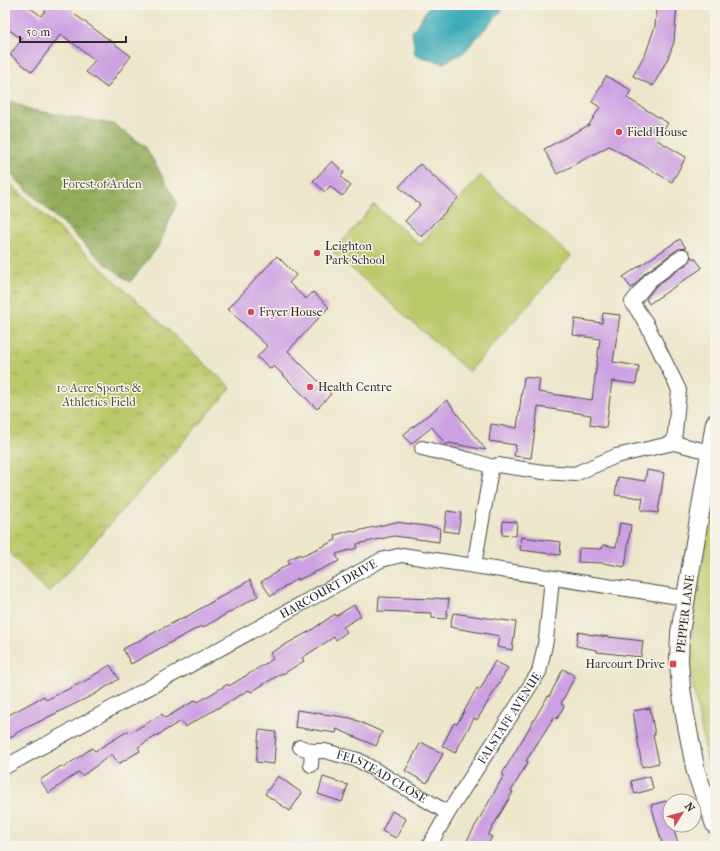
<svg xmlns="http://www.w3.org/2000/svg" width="720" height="851" viewBox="0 0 720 851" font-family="'IM FELL French Canon',serif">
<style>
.grass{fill:url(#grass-tufts);stroke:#747a4b}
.forest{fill:url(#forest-crowns);stroke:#606c45}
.garden{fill:#bcc96b;stroke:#747a4b}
.water{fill:#3baab8;stroke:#336a72}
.building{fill:#cca0e2}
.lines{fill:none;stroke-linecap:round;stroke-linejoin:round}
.minor-casing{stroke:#484743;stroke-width:16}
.tertiary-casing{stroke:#484743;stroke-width:20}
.minor{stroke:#fff;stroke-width:14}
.tertiary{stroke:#fff;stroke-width:18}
.poi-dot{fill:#d1495b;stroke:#f7f3e8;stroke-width:1.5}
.labels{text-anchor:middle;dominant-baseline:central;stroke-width:3;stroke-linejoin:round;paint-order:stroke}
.poi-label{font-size:12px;fill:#2b2b2b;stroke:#f7f3e8;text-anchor:start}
.park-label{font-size:12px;fill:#4f523b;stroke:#f7f3e8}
.street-label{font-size:12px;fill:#2b2b2b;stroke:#f7f3e8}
</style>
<defs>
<pattern id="grass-tufts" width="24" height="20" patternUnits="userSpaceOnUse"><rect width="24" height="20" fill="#bcc96b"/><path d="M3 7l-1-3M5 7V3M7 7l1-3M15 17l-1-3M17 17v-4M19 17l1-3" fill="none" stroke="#99a358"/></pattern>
<pattern id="forest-crowns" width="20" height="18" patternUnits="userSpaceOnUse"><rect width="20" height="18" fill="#95ad5f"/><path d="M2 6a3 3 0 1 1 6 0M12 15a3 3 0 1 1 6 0" fill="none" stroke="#7a8d4f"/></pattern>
</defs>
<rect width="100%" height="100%" fill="#f7f3e8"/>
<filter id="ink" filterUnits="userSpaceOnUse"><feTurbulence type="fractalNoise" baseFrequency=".025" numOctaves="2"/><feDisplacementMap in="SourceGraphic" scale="8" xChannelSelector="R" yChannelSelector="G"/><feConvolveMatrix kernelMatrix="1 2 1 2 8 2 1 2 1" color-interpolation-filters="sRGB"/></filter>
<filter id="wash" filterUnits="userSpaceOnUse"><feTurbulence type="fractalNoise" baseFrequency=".012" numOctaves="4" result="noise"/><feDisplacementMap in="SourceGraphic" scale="16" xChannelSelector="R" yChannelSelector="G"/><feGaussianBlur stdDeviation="0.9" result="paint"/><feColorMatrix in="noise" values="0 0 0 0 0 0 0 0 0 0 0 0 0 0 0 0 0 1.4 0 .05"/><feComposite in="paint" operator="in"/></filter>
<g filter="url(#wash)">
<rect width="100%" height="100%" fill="#ece6cb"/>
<path class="grass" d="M5 179 231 388 49 593 5 549Z"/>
<path class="forest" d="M5 99 32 110 113 124 145 146 177 202 159 246 130 282 102 261 5 169Z"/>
<path class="garden" d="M480 176 571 256 469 372 333 252 374 205 420 245Z
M715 484V781L708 764 688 660 695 603Z"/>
<path class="water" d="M430 5H499L504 8 462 54 443 63 415 55 412 32Z"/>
<g id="blocks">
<path class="building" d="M5 5H26L41 16 50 5H62L131 56 107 88 86 72 95 60 61 34 32 72 10 55 22 39 5 27Z
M655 5H677L674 42 668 58 653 86 633 76 647 50 655 26 656 15Z
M606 76 631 90 627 98 668 123 657 140 686 157 672 182 609 146 557 174 544 149 589 125 600 107 592 102Z
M332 161 344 172 341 177 351 186 342 196 330 186 325 192 313 181Z
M420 164 458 198 422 237 405 221 420 205 399 187Z
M680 239 686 248 678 249 645 273 635 285 631 288 623 277Z
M277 256 296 275 289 283 306 299 313 292 329 307 288 351 331 394 317 409 274 366 271 369 257 357 267 346 228 309Z
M691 256 693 259 695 258 702 268 649 304 646 299 656 286 688 263Z
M603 313 620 315 613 362 639 366 636 384 612 381 606 428 590 425 591 415 538 407 531 458 514 456 516 445 489 441 491 424 517 428 524 377 540 379 538 392 592 400 600 339 573 335 575 319 602 323Z
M447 400 461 419 486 450 449 443 446 445 432 427 411 444 403 435Z
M647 470 664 473 658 513 641 510 643 498 615 495 618 477 645 481Z
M447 511 461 513 458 533 444 531Z
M503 521 517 522 516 536 502 535Z
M396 522 440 528 439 542 394 536 357 544V548L336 554 339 561 298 580V578L271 596 261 582 290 563 288 560 300 554 301 556 336 540 335 535 352 530 353 532Z
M620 523 631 525 625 567 603 563 578 562 579 548 602 549 603 545 616 547Z
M521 537 561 542 560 555 520 550Z
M250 580 258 596 202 628 201 626 131 664 123 649 184 617V618Z
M379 597 434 599V598L449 599 446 619 432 618V613L378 611Z
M354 605 361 616 343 627 347 632 336 640 334 637 302 658 304 661 283 674 282 673 251 692 249 690 185 727 181 721 138 747 140 751 118 764 112 754 82 776 79 772 49 793 40 780 61 766 63 768 92 748 95 751 128 731 130 733 162 714 165 718 196 700 198 702 228 684 229 686 273 659 270 653 310 631 335 614 336 616Z
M453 613 516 622 512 650 497 647 499 636 450 627Z
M578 632 593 635 643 641 641 657 597 652V650L576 646Z
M495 661 508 668 477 720 474 718 455 753 442 746 454 723 457 724 477 688 480 690Z
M110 665 119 679 95 694 18 732 5 741V717L44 696 46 700 91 678V677Z
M563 669 575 676 561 704 564 706 557 719 554 717 526 761 528 762 511 791 513 792 488 835 492 837 487 846H464L504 775 502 774 548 696 549 697Z
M650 708 655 735H653L659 763 642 767 633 711Z
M297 710 351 718 382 732 376 746 337 729 336 733 295 727Z
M259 730 276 732 274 764 256 762Z
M421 742 443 754 427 783 405 771Z
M278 776 302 793 290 811 265 794Z
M650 776 653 789 635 794 631 781Z
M323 777 348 785 342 802 318 794Z
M666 801 670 813V825H672L679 846H663L651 805Z
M392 811 406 819 396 838 382 831Z"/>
</g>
</g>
<g filter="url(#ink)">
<use href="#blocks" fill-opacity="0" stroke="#484743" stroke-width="1"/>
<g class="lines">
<g class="minor-casing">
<g id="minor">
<path d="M674 443 679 390 646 323 632 302 650 280 683 256"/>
<path d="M422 448 471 460 493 467"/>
<path d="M474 565 491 470 493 467 498 465 543 472 575 474 616 456 674 443 710 452"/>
<path id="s1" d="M300 747 312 751H325L358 760 448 813"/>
<path d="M311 765 312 751"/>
<path id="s2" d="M5 767 381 560 402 555 686 598"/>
<path id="s3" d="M429 846 448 813 539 672 546 640 552 578"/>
</g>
</g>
<g class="tertiary-casing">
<path id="tertiary" d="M715 423 680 633 679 661 681 688 685 715 696 772 715 825"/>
</g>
<use href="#minor" class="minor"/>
<use href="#tertiary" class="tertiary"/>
</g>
</g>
<g class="poi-dot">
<circle cx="619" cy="132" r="4"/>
<circle cx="317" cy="253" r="4"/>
<circle cx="251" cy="312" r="4"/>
<circle cx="310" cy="387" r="4"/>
<rect x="669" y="660" width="8" height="8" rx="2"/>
</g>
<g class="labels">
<g class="poi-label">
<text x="627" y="132">Field House</text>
<text x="325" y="246">Leighton<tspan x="325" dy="14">Park School</tspan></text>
<text x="259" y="312">Fryer House</text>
<text x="318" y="387">Health Centre</text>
<text x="665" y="664" text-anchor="end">Harcourt Drive</text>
</g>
<g class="park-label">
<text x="102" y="184">Forest of Arden</text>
<text x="99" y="388">10 Acre Sports &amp;<tspan x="99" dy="14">Athletics Field</tspan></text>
</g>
<g class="street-label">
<text stroke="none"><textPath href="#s2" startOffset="369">HARCOURT DRIVE</textPath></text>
<text transform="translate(685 614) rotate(-83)">PEPPER LANE</text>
<text stroke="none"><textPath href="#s3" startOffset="151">FALSTAFF AVENUE</textPath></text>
<text stroke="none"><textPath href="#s1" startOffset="88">FELSTEAD CLOSE</textPath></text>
</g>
</g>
<rect width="720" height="851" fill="none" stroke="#f7f3e8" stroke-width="20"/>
<g transform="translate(682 813) rotate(53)"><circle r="19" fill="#f7f3e8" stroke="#a5a39c"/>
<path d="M0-3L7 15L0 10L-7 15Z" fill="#d1495b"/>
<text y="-6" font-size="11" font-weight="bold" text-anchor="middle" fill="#2b2b2b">N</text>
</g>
<path d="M20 36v6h106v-6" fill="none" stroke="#2b2b2b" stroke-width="2"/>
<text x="26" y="36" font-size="12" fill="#2b2b2b" stroke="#f7f3e8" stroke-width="3" paint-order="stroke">50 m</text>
</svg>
